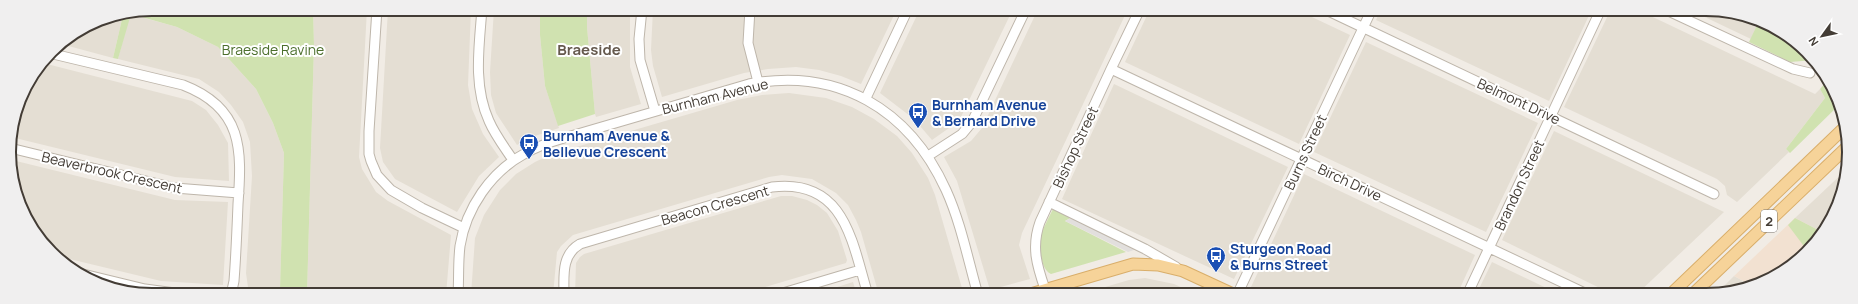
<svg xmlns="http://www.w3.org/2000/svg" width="1858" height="304" viewBox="0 0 1858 304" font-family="Manrope,sans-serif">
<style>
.residential{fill:#e4ded3}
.commercial{fill:#f2e1d1}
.green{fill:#d0e2b0}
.parking{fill:#e2dfdd}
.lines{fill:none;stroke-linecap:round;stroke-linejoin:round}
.minor-casing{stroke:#beb6ab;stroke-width:11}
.major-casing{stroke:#d9ae6a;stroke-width:13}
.minor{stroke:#fff;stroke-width:9}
.major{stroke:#f6d399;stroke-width:11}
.labels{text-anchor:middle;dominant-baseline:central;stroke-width:4;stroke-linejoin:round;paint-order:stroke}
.shield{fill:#fff;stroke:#7b7672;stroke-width:1}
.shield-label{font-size:13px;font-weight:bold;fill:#433c35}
.park-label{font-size:14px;fill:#4c6f2d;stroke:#fff}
.street-label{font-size:14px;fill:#433c35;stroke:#fff}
.transit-label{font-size:14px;font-weight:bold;fill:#164399;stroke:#fff;text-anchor:start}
.neighbourhood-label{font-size:15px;font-weight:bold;fill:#65594d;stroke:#fff}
.rim{fill:none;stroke:#433c35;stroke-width:2}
</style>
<rect width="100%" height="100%" fill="#f1ece5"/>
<path class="residential" d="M313 9H367L359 157 362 169 376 192 388 201 451 235 446 295H307L314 45Z
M388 9H471L468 85 472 109 483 134 499 157 479 176 457 212 395 179 383 162 380 148Z
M494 9H540V35L545 86 559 128 532 137 517 145 496 113 491 95 490 72Z
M587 9H630V67L641 104 596 117 595 114 587 27Z
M653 9H897L861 84 841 76 819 70 796 67 768 69 744 73 662 97 653 66 651 50Z
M920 9H1013L959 121 932 140 914 119 880 93Z
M1038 9H1128L1022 233 1019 245 1030 279 990 290 957 181 944 157 971 141 982 128Z
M1150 9H1295L1350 35 1299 144 1125 62Z
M1381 9H1592L1549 101 1376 20Z
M1611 9H1636L1815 94 1820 89 1825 98 1786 149 1789 152 1737 202 1727 195 1725 186 1717 179 1564 107Z
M1688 9H1716L1759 21 1751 39Z
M130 14 177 27 218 47 256 89 273 123 284 153 280 289 248 287 246 273 252 176 250 142 243 122 231 105 219 92 199 79 118 59Z
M123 15 113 58 61 44 97 20Z
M1366 42 1538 123 1486 232 1314 152Z
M43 63 192 101 206 110 218 125 228 143 229 181 175 177 11 137 20 97Z
M1114 84 1288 167 1234 279 1062 199Z
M789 93 826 98 852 107 874 119 897 136 912 153 928 178 935 195 964 295H879L861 232 856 220 848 205 836 193 812 179 782 175 769 177 573 235 561 246 557 252 553 295H471L475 238 484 215 500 190 516 174 535 162 552 154 737 100 762 95Z
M1554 131 1724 212 1636 295H1614L1502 240Z
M12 160 175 200 228 202 223 285 161 281 57 256 45 246 17 198Z
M1847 169 1834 215 1822 232 1795 218Z
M1304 174 1475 255 1457 295H1267L1251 287Z
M781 196H792L807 200 817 205 827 213 838 231 847 260 846 263 739 295H575L576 263 580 257 584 254Z
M1492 262 1561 295H1476Z
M1734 276 1753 286 1715 295Z
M1145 278 1174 284 1198 295H1078L1129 280Z
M853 282 857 295H812Z
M249 291 280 292V295H249Z"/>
<path class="commercial" d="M1795 218 1822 232 1807 253 1761 284 1753 286 1734 276Z"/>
<path class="green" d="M152 9H313L314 45 307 295H280V292L249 291 248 287 280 289 284 153 273 123 256 89 218 47 177 27 131 14 118 59 113 58 123 15Z
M540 9H587V27L595 114 558 126 545 86 540 35Z
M1759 21 1769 24 1815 60 1790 62 1749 42Z
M1827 81 1839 102V105L1790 153 1786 149 1825 98 1820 89Z
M1053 209 1072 217 1065 221 1126 252 1051 274C1040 269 1039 246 1041 235 1044 226 1049 217 1053 209Z
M1795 218 1822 232 1806 254V249L1788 225Z"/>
<path class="parking" d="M1073 217 1140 248 1128 252 1065 221Z"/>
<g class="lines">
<g class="minor-casing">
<path id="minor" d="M377 9 369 131V154L371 161 377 175 391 190 422 208 464 228
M482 9C479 47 473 86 489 121 495 135 505 148 513 160
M642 9 639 39 640 60 655 111
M750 9 748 43 758 82
M1324 9 1714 194
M1664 9 1793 69 1810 73
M49 53 183 85C243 108 242 149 238 204 237 229 236 255 234 281L231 295
M1111 69 1589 295
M866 98 908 9
M10 148 175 188 239 193
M928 156 962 134 972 122 1026 9
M1049 202 1145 249 1176 267
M79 273 145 289 190 295
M1045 289C1037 266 1031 247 1040 222L1111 69 1140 9
M458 295C459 279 458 262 460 246 466 208 491 172 524 154 536 147 550 142 564 138L749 84C838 67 909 109 946 190 961 223 968 260 978 295
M564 295C564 276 561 255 580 244L772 187C845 178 852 242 868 295
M776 295 860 270
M1237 295 1372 9
M1467 295 1601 9"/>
</g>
<g class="major-casing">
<path id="major" d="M1027 295 1133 264 1158 265 1183 271 1235 295
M1670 295 1844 128
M1692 295 1847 147"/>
</g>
<use href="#minor" class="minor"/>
<use href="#major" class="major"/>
</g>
<defs>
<g id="bus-pin" transform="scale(1)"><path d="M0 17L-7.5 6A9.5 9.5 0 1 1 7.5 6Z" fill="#1a4fb4" stroke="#fff"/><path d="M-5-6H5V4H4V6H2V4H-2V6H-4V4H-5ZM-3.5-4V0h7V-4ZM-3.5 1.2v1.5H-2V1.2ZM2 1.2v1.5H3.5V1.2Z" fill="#fff"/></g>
</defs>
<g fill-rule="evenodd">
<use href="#bus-pin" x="918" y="112"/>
<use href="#bus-pin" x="529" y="143"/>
<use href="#bus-pin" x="1216" y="256"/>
</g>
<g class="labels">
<rect class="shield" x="1761" y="210" width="16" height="22" rx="3"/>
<g class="shield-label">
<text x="1769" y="221">2</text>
</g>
<g class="park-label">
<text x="273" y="49">Braeside Ravine</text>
</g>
<g class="street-label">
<text transform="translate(715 96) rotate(-14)">Burnham Avenue</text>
<text transform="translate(1519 101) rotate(25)">Belmont Drive</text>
<text transform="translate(1075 147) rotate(-65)">Bishop Street</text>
<text transform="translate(1305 152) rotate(-65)">Burns Street</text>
<text transform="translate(112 172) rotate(13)">Beaverbrook Crescent</text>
<text transform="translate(1350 182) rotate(25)">Birch Drive</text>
<text transform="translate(1519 185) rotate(-65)">Brandon Street</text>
<text transform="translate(715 205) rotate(-16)">Beacon Crescent</text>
</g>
<g class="transit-label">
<text x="932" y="104">Burnham Avenue<tspan x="932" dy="16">&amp; Bernard Drive</tspan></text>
<text x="543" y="135">Burnham Avenue &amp;<tspan x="543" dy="16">Bellevue Crescent</tspan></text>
<text x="1230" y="248">Sturgeon Road<tspan x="1230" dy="16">&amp; Burns Street</tspan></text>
</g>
<g class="neighbourhood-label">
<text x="589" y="49">Braeside</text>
</g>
</g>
<path d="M0 0H1858V304H0ZM152 16H1706A136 136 0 0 1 1842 152V152A136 136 0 0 1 1706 288H152A136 136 0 0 1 16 152V152A136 136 0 0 1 152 16Z" fill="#f0efef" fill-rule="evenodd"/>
<path class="rim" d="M152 16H1706A136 136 0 0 1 1842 152V152A136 136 0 0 1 1706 288H152A136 136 0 0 1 16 152V152A136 136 0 0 1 152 16Z"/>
<g transform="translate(1822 36) rotate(237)" stroke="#ffffff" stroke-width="3" paint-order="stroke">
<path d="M0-3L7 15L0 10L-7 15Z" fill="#433c35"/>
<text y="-6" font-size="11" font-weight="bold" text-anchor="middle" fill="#433c35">N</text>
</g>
</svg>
